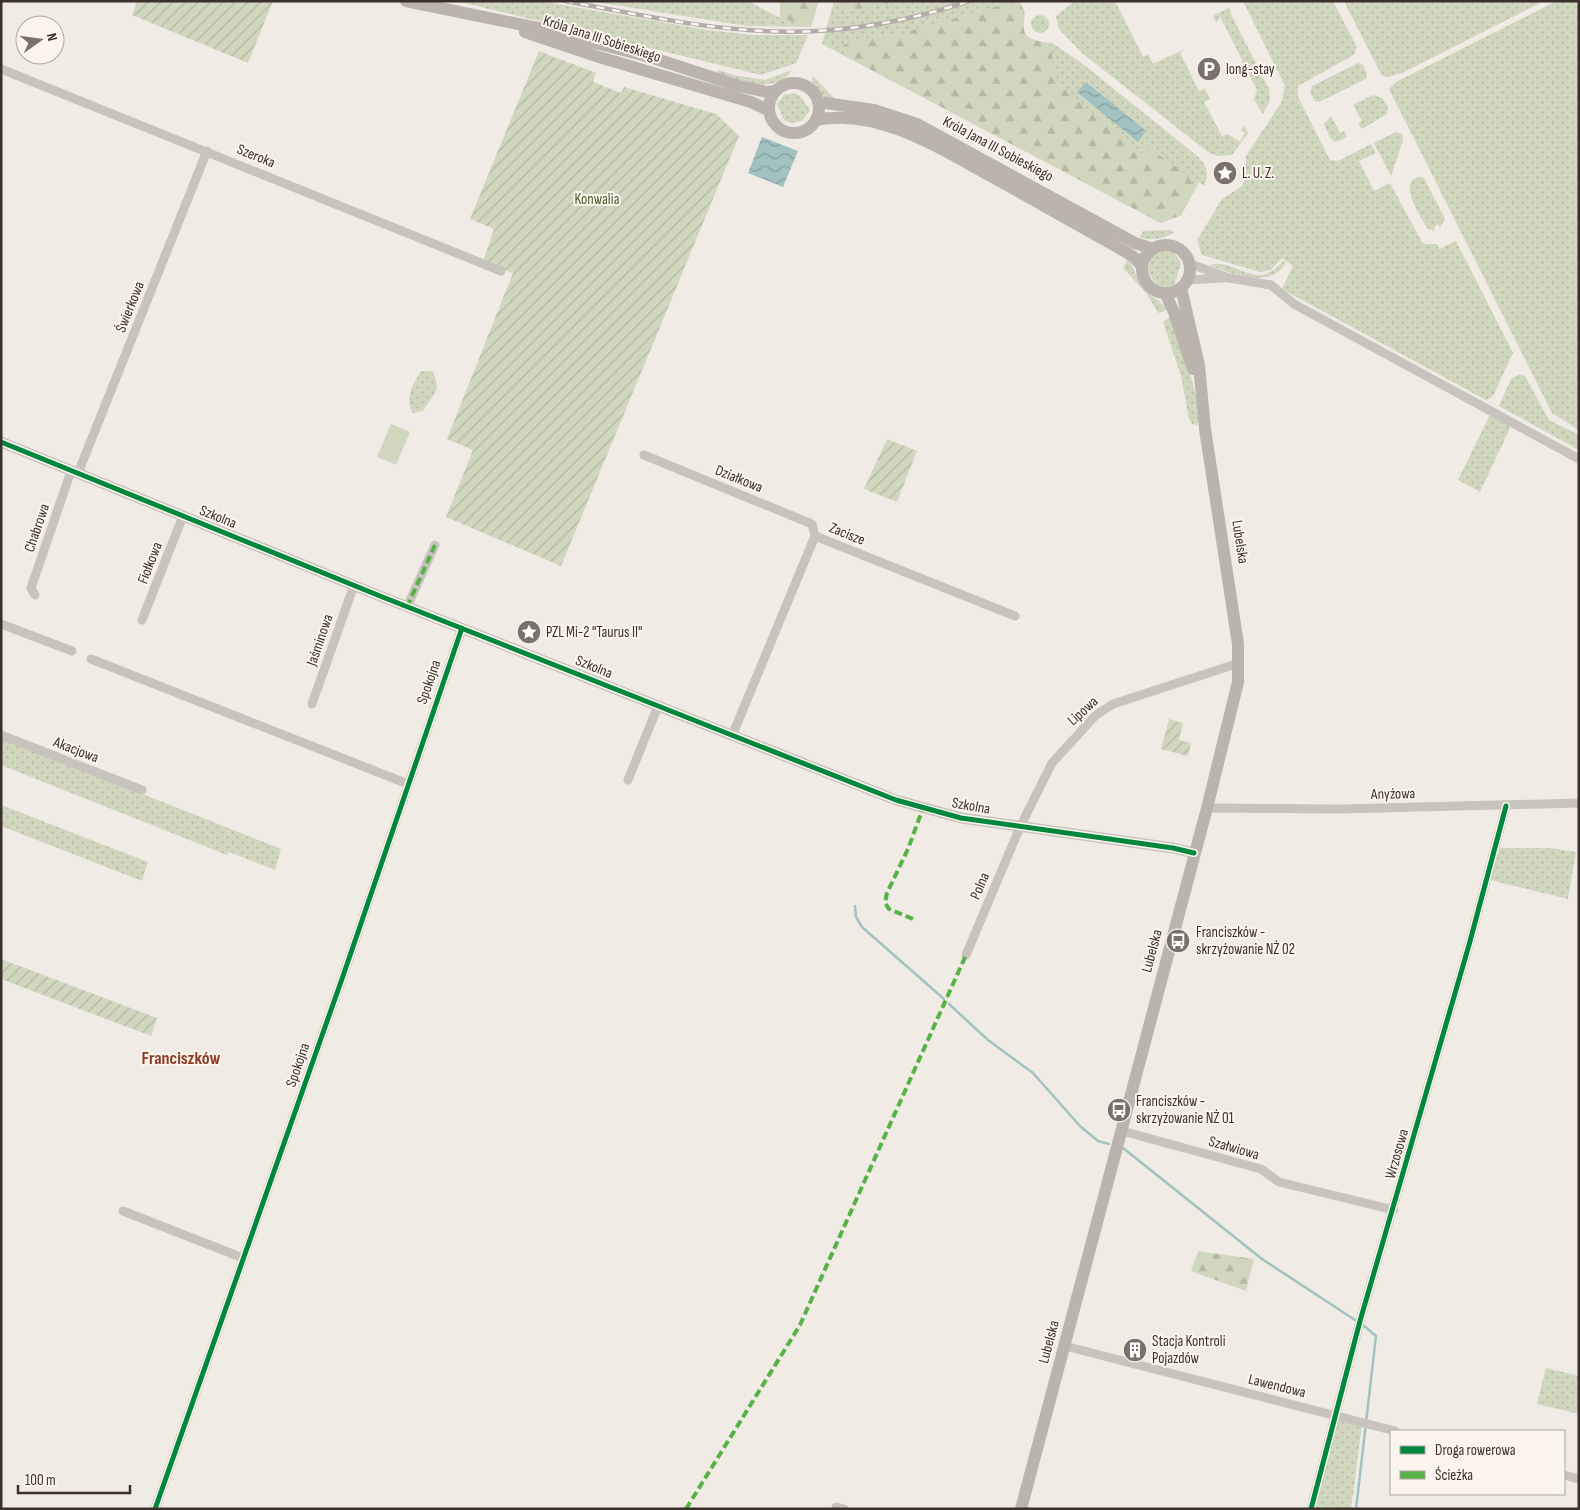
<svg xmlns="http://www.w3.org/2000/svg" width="1580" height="1510" viewBox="0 0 1580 1510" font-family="'Sofia Sans Condensed',sans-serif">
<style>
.grass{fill:url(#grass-dots)}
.forest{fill:url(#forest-firs)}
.garden{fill:url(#garden-furrows)}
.pitch{fill:#d1d6bf}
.water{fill:url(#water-waves)}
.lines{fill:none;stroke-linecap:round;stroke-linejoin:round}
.stream{stroke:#a1c2c1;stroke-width:2.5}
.minor{stroke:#c9c3be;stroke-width:9}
.tertiary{stroke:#c9c3be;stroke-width:11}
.secondary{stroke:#bab3ae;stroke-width:12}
.rail-casing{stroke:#b1aca8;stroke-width:4.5}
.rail{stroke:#fbf5ee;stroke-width:2.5;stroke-dasharray:8;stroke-linecap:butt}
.quiet{stroke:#57b246;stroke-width:4;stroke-dasharray:8 4;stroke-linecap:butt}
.cycleway-casing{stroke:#fbf5ee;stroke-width:8}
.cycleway{stroke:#00873e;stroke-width:5}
.labels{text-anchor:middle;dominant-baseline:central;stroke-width:4;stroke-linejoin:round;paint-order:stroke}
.street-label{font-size:15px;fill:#3b302b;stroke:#fbf5ee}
.poi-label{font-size:15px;fill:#3b302b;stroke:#fbf5ee;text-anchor:start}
.park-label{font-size:15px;fill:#4a5a2e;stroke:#fbf5ee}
.quarter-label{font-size:18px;font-weight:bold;fill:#8c3b22;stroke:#fbf5ee}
</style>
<defs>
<pattern id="grass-dots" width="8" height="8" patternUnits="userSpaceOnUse" patternTransform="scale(1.25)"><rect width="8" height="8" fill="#d1d6bf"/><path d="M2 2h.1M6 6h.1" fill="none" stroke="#b4b8a4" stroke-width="1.8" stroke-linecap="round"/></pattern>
<pattern id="forest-firs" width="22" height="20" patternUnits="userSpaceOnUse" patternTransform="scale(1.25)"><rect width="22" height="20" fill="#d1d6bf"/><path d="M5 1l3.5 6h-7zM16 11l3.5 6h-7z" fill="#b4b8a4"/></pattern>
<pattern id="garden-furrows" width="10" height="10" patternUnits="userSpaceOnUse" patternTransform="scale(1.25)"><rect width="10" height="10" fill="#d1d6bf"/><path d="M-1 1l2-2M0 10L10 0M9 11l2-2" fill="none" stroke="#b4b8a4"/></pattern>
<pattern id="water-waves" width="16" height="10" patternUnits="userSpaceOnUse" patternTransform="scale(1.25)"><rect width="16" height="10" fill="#a1c2c1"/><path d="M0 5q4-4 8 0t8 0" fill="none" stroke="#849e9d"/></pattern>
</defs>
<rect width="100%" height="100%" fill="#f0ebe5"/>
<path class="grass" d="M456 1H540L707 30 754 35H808L796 63 761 75Z
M589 1H748L780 18 811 27 747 26Z
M834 1H1020L1025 12 1023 28 1027 36 1035 41 1052 43 1083 64 1196 155C1206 164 1210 172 1204 186L1199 182 1181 215 1161 223 822 44Z
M1075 1H1115L1143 57 1148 54 1153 64 1185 49 1180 53 1199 91 1205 88 1210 99 1204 102 1222 136 1228 134 1240 142 1245 133 1241 130 1244 125 1248 133 1232 155 1217 156 1208 152 1082 53 1059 29 1056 16Z
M1243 1H1333L1357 47 1354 55 1298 86V97L1330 160 1338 161 1371 144 1376 153 1359 161 1374 191 1390 183 1423 244H1437L1439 249 1456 241 1513 353 1493 396 1486 400 1282 289 1293 266 1282 258 1271 270 1260 272 1202 255 1197 240 1222 199 1242 186 1246 176V156L1281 103 1285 86Z
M1344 1H1544L1402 73 1388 77 1382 76Z
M1557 1H1579V430L1552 413 1389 89 1396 82Z
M1230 7 1231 14 1269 89 1270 100 1263 114 1254 99 1257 90 1220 16 1216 23 1213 16Z
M1031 24a9 9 0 1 1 18 0a9 9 0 1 1-18 0Z
M1358 63 1363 65 1367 74 1366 79 1319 102 1315 101 1310 92 1312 86Z
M718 70 738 76 765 80 792 70C774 95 740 82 717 72Z
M812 76 814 77 834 98C820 98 813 90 812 76Z
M794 93 800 96 810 110 802 121 791 123 784 120 777 104 784 95Z
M1373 95 1382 98 1388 107 1387 114 1362 129 1358 123 1362 121 1353 105Z
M1331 116 1340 133 1344 131 1347 137 1335 142 1330 138 1324 124Z
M1396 132 1402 134 1403 140 1391 176 1374 143Z
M1217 172a9 9 0 1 1 18 0a9 9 0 1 1-18 0Z
M1419 177 1424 178 1445 219 1440 228 1438 224 1434 227 1435 231 1428 229C1421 218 1397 182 1419 177Z
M1170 230 1174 232C1165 239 1151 241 1140 237L1143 231Z
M1162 250 1173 251 1181 263 1174 287 1158 286 1149 274C1147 263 1151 253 1162 250Z
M1128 259C1135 268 1136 280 1143 288 1151 297 1161 300 1167 310L1158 313 1147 294 1123 268Z
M1283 261 1286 263C1269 290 1233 274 1209 265 1236 257 1255 294 1283 261Z
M1170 317C1180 348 1199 389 1199 422L1196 425 1192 424 1189 419 1181 376 1163 322Z
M421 371H432C443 391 433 394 423 411L413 413C404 399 413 384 421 371Z
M1520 374 1525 376 1549 420 1579 435V450L1499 406 1511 379Z
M1490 415 1511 426 1480 492 1458 480Z
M1 738 281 849 275 870 229 852 227 855 1 765Z
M1 805 148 862 142 881 1 826Z
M1500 848H1550L1576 852 1568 899 1490 880Z
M1546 1368 1579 1376V1414L1537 1404Z
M1336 1418 1362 1425 1351 1509H1313Z"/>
<path class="forest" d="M780 1H819L811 27 780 18Z
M847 1H903L849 11 845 8Z
M1002 5H1019L1023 8 1024 32 1030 39 1044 42 1050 47 1059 85 1141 154 1147 147C1162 159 1190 171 1195 190L1181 215 1161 223 845 56 842 46 855 40 899 34Z
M1198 1251 1254 1259 1246 1291 1191 1271Z"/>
<path class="garden" d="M137 1H273L248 63 132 15Z
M539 51 596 73 593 82 621 93 624 87 716 114 739 136 561 566 446 517 473 450 447 439 513 273 483 262 494 229 470 219Z
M887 439 917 451 897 502 864 489Z
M1169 719 1183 723 1179 740 1191 743 1188 756 1161 749Z
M1 959 157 1018 151 1036 1 979Z"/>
<path class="pitch" d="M391 424 410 432 396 465 377 457Z"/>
<path class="water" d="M1086 82 1146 131 1138 142 1077 92Z
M762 137 798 151 783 187 748 173Z"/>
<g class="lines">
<path class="stream" d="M855 906 856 917 862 927 944 999
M949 1004 988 1040 1033 1073 1080 1126 1098 1141 1109 1144
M1123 1148 1262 1259 1355 1320
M1356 1509 1376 1336 1363 1325"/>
<path class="minor" d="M1 69 501 271
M1188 263 1229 278 1271 285 1294 304 1579 459
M1187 280 1224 278
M644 455 812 524 815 536
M78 473 207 151
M35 595 31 588 71 471
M407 607 435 545
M142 620 183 516
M1 624 72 651
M91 659 408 784
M312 704 354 585
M1 735 142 790
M732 736 815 536 1015 616
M628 780 658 706
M1207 808 1340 809 1579 803
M966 955 1020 827 1052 763 1096 715 1113 704 1239 663
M1122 1131 1261 1169 1279 1182 1394 1210
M123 1211 243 1258
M1065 1346 1395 1431
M1564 1475 1579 1479
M836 1507 844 1509
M155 1509 343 976 462 628
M1311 1509 1360 1321 1469 945 1506 806"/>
<path class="tertiary" d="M1 442 380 596 896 800 961 818 1173 848 1194 853"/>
<path class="secondary" d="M406 1 538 28 650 57 739 86 767 92 775 91
M525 32 599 57 751 102 768 110
M769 108a25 25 0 1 1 50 0a25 25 0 1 1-50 0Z
M818 102 874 110 917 124 1135 243 1153 249
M816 120C879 107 944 151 996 179 1040 203 1083 228 1126 252L1135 258 1142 266
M1142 269a24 24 0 1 1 48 0a24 24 0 1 1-48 0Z
M1165 293 1174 312 1193 369
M1021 1509 1207 808 1238 682V644L1205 429 1199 365 1181 288"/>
<g class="rail-casing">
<path id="rail" d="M565 1C626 12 687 26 749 30 823 36 898 25 969 1"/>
</g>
<use href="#rail" class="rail"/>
<path class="quiet" d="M407 607 435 545
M913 919 889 909 885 903 887 893 908 849 923 808
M686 1509 800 1325 966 955"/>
<g class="cycleway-casing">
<path id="cycleway" d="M1 442 380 596 896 800 961 818 1173 848 1194 853
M155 1509 343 976 462 628
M1311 1509 1360 1321 1469 945 1506 806"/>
</g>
<use href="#cycleway" class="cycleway"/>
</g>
<defs>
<g id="parking-disc" transform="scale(1.25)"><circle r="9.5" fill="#7a716c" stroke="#fbf5ee"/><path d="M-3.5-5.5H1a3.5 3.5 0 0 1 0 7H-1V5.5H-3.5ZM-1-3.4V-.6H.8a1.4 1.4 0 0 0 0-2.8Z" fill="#fff"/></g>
<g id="sight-disc" transform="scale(1.25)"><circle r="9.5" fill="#7a716c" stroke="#fbf5ee"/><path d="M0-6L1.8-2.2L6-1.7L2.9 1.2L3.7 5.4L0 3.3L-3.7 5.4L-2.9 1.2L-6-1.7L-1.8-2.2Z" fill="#fff"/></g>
<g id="bus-disc" transform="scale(1.25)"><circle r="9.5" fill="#7a716c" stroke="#fbf5ee"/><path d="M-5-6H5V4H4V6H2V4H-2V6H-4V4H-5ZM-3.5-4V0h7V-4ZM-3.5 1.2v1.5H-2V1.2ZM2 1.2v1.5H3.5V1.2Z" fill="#fff"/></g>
<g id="building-disc" transform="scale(1.25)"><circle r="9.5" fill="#7a716c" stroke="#fbf5ee"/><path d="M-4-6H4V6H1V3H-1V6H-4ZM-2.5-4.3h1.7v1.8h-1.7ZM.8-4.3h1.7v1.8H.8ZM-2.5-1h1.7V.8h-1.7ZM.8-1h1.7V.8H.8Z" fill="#fff"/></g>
</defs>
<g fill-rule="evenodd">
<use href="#parking-disc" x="1209" y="69"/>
<use href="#sight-disc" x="1225" y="173"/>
<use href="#sight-disc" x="529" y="632"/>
<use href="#bus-disc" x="1178" y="941"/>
<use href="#bus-disc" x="1119" y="1110"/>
<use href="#building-disc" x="1135" y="1350"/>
</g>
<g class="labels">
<g class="street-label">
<text transform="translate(602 39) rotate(18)">Króla Jana III Sobieskiego</text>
<text transform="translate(998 149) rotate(28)">Króla Jana III Sobieskiego</text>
<text transform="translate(256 156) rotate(22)">Szeroka</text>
<text transform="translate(130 307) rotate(-68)">Świerkowa</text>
<text transform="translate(739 479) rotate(22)">Działkowa</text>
<text transform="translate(218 517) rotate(22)">Szkolna</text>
<text transform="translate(37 528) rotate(-71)">Chabrowa</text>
<text transform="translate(847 534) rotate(22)">Zacisze</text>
<text transform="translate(1240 542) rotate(81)">Lubelska</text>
<text transform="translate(150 563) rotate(-69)">Fiołkowa</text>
<text transform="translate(320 640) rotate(-71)">Jaśminowa</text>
<text transform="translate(594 667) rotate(22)">Szkolna</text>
<text transform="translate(429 682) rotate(-71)">Spokojna</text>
<text transform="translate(1083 711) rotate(-42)">Lipowa</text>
<text transform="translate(76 750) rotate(21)">Akacjowa</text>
<text transform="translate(1393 794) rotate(-1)">Anyżowa</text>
<text transform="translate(971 806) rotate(10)">Szkolna</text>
<text transform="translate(980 886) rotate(-67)">Polna</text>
<text transform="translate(1152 951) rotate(-75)">Lubelska</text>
<text transform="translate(298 1065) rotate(-71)">Spokojna</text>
<text transform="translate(1234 1148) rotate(16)">Szałwiowa</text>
<text transform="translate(1397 1154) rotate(-74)">Wrzosowa</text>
<text transform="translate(1049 1342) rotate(-75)">Lubelska</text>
<text transform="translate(1277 1386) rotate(14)">Lawendowa</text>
</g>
<g class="poi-label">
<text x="1226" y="69">long-stay</text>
<text x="1242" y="173">L. U. Z.</text>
<text x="546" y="632">PZL Mi-2 "Taurus II"</text>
<text x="1196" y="932">Franciszków -<tspan x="1196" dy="17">skrzyżowanie NŻ 02</tspan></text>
<text x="1136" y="1101">Franciszków -<tspan x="1136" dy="17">skrzyżowanie NŻ 01</tspan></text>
<text x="1152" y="1341">Stacja Kontroli<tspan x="1152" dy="17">Pojazdów</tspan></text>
</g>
<g class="park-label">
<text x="597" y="199">Konwalia</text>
</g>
<g class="quarter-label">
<text x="181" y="1058">Franciszków</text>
</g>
</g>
<rect width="1580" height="1510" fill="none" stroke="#3b302b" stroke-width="5"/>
<rect x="1390" y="1430" width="175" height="65" fill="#fbf5ee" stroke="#aea6a0"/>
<rect x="1400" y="1446" width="25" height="8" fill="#00873e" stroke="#aea6a0"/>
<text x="1435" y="1455" font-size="15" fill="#3b302b">Droga rowerowa</text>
<rect x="1400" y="1471" width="25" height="8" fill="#57b246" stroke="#aea6a0"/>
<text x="1435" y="1480" font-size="15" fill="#3b302b">Ścieżka</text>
<g transform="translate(40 40) rotate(76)"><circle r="24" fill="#fbf5ee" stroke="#aea6a0"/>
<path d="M0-4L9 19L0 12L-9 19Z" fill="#7a716c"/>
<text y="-8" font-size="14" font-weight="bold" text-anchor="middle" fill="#3b302b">N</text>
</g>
<path d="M18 1485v8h112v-8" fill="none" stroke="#3b302b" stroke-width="2.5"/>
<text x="25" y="1485" font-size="15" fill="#3b302b" stroke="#fbf5ee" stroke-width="4" paint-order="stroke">100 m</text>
</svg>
